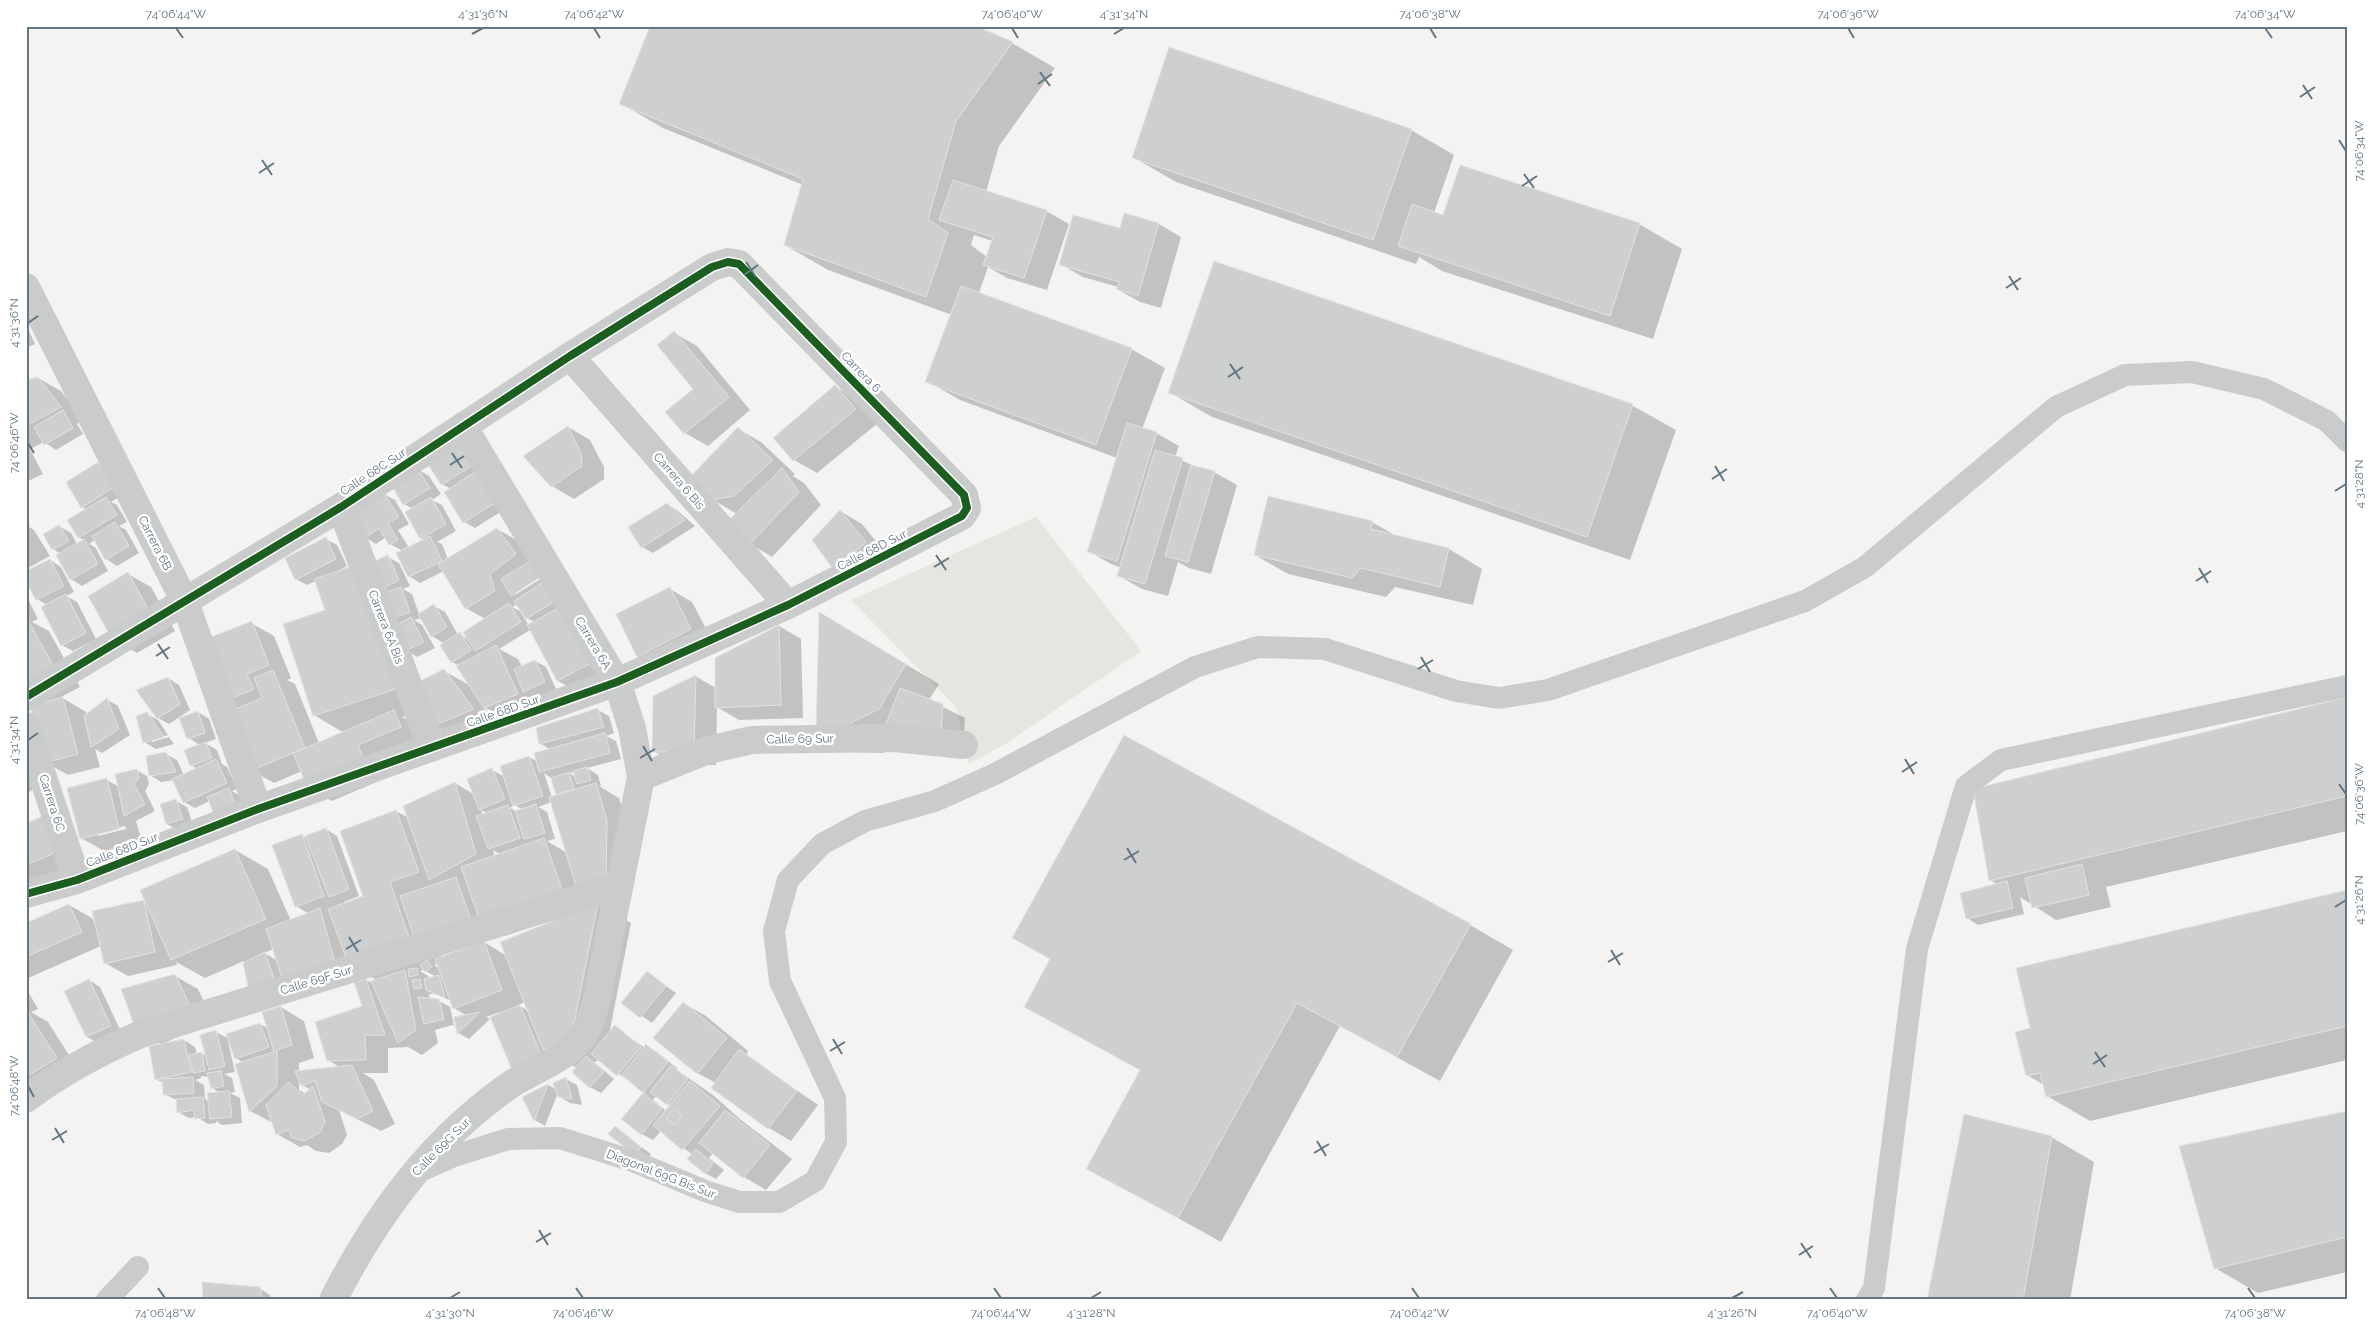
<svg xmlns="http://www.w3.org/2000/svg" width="2373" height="1326" viewBox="0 0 2373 1326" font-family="Raleway,sans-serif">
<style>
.green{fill:#e4e6df}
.shadow{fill:#0003;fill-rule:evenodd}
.building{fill:#cecfcf;stroke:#e3e2e1}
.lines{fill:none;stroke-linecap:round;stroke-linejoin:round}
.lane{stroke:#cacccc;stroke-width:22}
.street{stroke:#cacccc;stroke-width:28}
.cycleway-casing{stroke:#fff;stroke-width:11}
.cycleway{stroke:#1b5e20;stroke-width:8}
.ticks{fill:none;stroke:#627683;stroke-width:2}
.labels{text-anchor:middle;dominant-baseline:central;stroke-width:5;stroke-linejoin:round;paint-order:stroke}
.street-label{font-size:12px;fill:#627683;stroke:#fff}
.neatline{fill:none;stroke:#627683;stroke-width:2}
.ticks-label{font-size:12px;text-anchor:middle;fill:#627683}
</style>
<rect width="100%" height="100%" fill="#f4f3f1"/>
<path class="green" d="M1036 517 1141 651 1004 745 969 764 956 707 851 600Z"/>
<path class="shadow" d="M973 26 1012 43 1055 68 999 146 986 192 1046 211 1069 224 1047 290 1007 278 988 267 979 293 1131 349 1165 368 1142 429 1156 433 1179 446 1175 457 1198 468 1214 472 1237 485 1211 574 1189 568 1178 562 1168 596 1142 589 1119 576 1121 568 1111 564 1088 551 1117 458 960 400 927 381 952 315 828 270 785 245 803 185 663 128 620 103ZM974 235 992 241 987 257 971 245Z
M1411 130 1454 155 1434 213 1444 216 1639 224 1682 249 1653 339 1442 271 1419 257 1416 264 1176 182 1133 157Z
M1159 224 1181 237 1161 308 1140 302 1117 289 1118 287 1083 277 1060 264 1121 230Z
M1215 262 1633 406 1676 430 1630 560 1212 417 1169 392Z
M26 324 35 344 26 348Z
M674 333 697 346 750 410 708 446 685 433 695 389Z
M38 378 61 391 83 420 77 424 83 434 56 450 44 442 30 449 43 474 26 482V382Z
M836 387 858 400 878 423 817 473 794 460 775 438Z
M568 427 590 440 604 467V479L574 499 552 486Z
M738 429 761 442 795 474 793 476 804 483 821 505 772 557 750 544 739 512 735 513 712 499Z
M459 446 505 509 475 528 464 522 451 489 442 484Z
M98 464 109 470 124 494 111 502 117 505 127 522 119 526 126 530 139 553 117 566 106 559 95 540 89 544 95 547 108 571 82 586 71 579 61 554 53 549 59 526 71 533 77 544 84 540 79 537 87 510 82 507Z
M417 469 429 476 441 494 432 500 442 505 456 531 437 542 442 544 448 559 497 529 520 542 533 561 515 595 550 573 614 675 581 694 558 681 530 630 499 649 518 659 522 667 535 661 546 667 556 689 536 697 508 720 484 707 496 722 457 738 434 725 427 709 402 717 416 725 422 740 388 777 332 801 309 788 302 771 274 783 251 770 241 709 226 700 251 623 274 636 291 678 287 680 295 684 319 743 344 733 314 715 326 611 316 581 307 585 296 579 326 539 337 545 347 566 334 574 378 580 388 557 399 563 410 586 403 589 412 594 419 614 434 606 445 612 458 635 469 639 485 619 466 608 444 571 420 583 409 576 425 540 421 538 413 509 404 504ZM518 604 527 618 535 622 529 626 520 611 512 607ZM421 618 432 636 445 644 452 662 458 665 471 686 444 671 420 682 411 653 417 657 435 648 422 625 414 620Z
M384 494 395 500 409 524 398 530 408 546 402 550 403 551 390 544 386 537 376 544 365 537Z
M667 504 678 511 695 526 653 553 642 547Z
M840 511 862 524 888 556 836 571Z
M1372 522 1398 537 1449 549 1482 569 1473 605 1395 587 1386 597 1288 574 1255 555Z
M26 525 34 530 50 556 26 569Z
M50 560 61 567 74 592 66 596 77 602 96 639 73 651 62 645 47 605 37 599Z
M128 574 151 587 175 631 137 653 114 640Z
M670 589 692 602 713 642 660 669 637 656Z
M26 595 38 619 32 622 49 631 80 687 61 697 86 712 87 715 108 700 118 706 130 735 102 753 95 749 100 767 68 775 45 762 31 707 26 696Z
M779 626 801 639 803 718 739 720 717 707 716 765 676 764 653 751 695 676 716 688Z
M853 633 939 684 929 700 965 718 963 744 884 742V753L850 752Z
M168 678 179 685 190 710 169 724 158 718Z
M2347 698V831L2106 887 2111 907 2056 920 2020 897 2024 914 1978 925 1967 918 1998 885 1990 880Z
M598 710 609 716 614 733 606 736 616 741 621 759 587 768 598 775 601 786H599L619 798 630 834 629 898 600 906 631 923 609 1035 615 1027 645 1048 646 1046 657 1052 678 1069 677 1070 713 1095 741 1120 792 1159 766 1190 744 1177 713 1153 709 1158 724 1170 716 1179 705 1173 693 1155 661 1131 653 1140 642 1134 623 1119 645 1093 600 1060 594 1062 614 1079 601 1093 590 1087 577 1068 558 1058 536 1082 500 1012 486 1017 490 1019 469 1039 458 1033 456 1024 435 1030 438 1043 422 1055 408 1047 388 1048V1073H363L374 1080 395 1124 381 1131 339 1110 347 1135 342 1144 329 1153 316 1151 307 1145 300 1147 277 1134 273 1123 250 1111 244 1063 236 1058 230 1040 228 1041 235 1072 224 1074 232 1078 235 1092 230 1093 240 1098 242 1123 222 1125 216 1121V1123L208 1124 197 1117 189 1118 178 1112 177 1100 164 1094 163 1083 156 1079 162 1045 139 1032 175 976 198 989 213 1021 164 1043 184 1040 195 1047 197 1054 201 1053 207 1056 216 1032 229 1039 260 1024 269 1029 281 1007 304 1021 314 1058 299 1063V1072L341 1068 328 1060 363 1007 366 980 374 984 377 980 355 968 250 992 244 961 205 978 176 962 177 965 128 976 105 963 101 946 26 979V924L69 905 92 918 96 927 143 901 147 903 235 850 268 869 291 921 309 914 296 906 302 836 308 839 326 829 337 836 359 896 344 902 345 904 365 897 396 811 409 818 455 783 475 795 492 770 505 777 529 757 538 762 551 750 540 743ZM575 772 577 778 569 773ZM544 773 551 778 557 794 560 795 552 798ZM552 802 567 853 547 841 555 839 547 812 538 807ZM515 805 523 810 517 812 510 808ZM481 810 488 813 483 815ZM493 850 501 855 495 857ZM575 911V913L507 956 484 942 443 958 441 955 492 928 505 936ZM274 949 278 961 264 953ZM438 964 440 969 434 965ZM424 969 426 971 436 977 429 979 428 976 420 971ZM432 992 451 1001 454 1008 467 1016 454 1025 450 1007 439 1001 430 1000 429 994H433ZM525 1002 529 1011 518 1005ZM201 1076 210 1077 212 1088 220 1093 209 1102 205 1099 204 1085 195 1080 201 1078ZM299 1077 302 1085 311 1090 306 1094 299 1090ZM657 1095 671 1106 666 1111 653 1100Z
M198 712 209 719 216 739 205 743 217 750 222 764 227 767 237 789 232 791 240 796 248 814 210 801 195 808 184 802 174 780 161 782 150 775 166 754 177 760 184 775 197 769 191 765 201 746 189 738Z
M147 714 158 720 168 735 152 740V742L169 737 174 744 156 749 144 742Z
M26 758 42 784 26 794Z
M136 770 147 776 149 784 145 791 155 811 136 821 142 842 104 851 81 838 107 780 119 787ZM125 826 126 829 98 836V833Z
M176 801 187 807 193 825 178 830 167 824Z
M26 825 79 864 26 883Z
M2347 891V1060L2090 1121 2047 1096 2044 1085 2027 1075 2032 1029Z
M1470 925 1513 950 1440 1081 1340 1026 1221 1242 1088 1168 1142 1071 1026 1007Z
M647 973 676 993 652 1023 623 1003Z
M89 980 100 987 121 1032 98 1043 87 1037 66 992Z
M26 988 38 1009 31 1012 48 1022 79 1071 26 1084Z
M683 1003 706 1016 748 1051 746 1055 818 1105 791 1141 769 1128 716 1083 697 1073Z
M566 1079 577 1085 582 1105 570 1103 557 1095 545 1126 535 1120 524 1098 548 1085 557 1090Z
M2347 1112V1272L2258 1293 2215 1268Z
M615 1128 651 1154 647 1161Z
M2051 1137 2094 1162 2070 1300H1929Z
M259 1288 270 1295 271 1300H204Z"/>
<path class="building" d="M650 26H976L1013 42 956 121 928 219 948 233 926 297 784 245 803 179 619 104Z
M1169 47 1412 129 1373 240 1132 158Z
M1460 165 1640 223 1610 316 1398 246 1412 204 1443 215Z
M953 180 1047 210 1024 278 983 265 993 237 939 220Z
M1124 213 1159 223 1138 296 1116 289 1120 282 1059 265 1073 215 1120 228Z
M1214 261 1633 404 1587 537 1168 393Z
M961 286 1132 348 1096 445 925 382Z
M674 331 729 397 684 434 665 412 693 389 657 345Z
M38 377 61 407 26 426V380Z
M835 385 856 409 793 461 773 438Z
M63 410 73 428 44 445 34 427Z
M1127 423 1157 432 1117 561 1087 552Z
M568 426 581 453 582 466 551 487 523 456Z
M738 427 773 460 734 496 711 500 690 477Z
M458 444 472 466 441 485 427 463Z
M1155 450 1183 458 1145 584 1117 576Z
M98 462 114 487 81 508 66 482Z
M1191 465 1215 471 1188 562 1165 556Z
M417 468 430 488 403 505 391 484Z
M782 468 799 492 749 545 728 521Z
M475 472 495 503 463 523 444 492Z
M384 493 399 517 388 523 398 540 389 545 379 528 365 538 350 513Z
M1268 496 1373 521 1371 529 1449 548 1440 587 1361 568 1352 578 1254 555Z
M106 497 117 515 78 538 67 520Z
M431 497 446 524 420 539 405 512Z
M667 503 685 520 641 548 628 527Z
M840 510 866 542 835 572 812 540Z
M115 522 129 546 105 560 92 536Z
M59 525 69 541 52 550 43 534Z
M497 528 516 554 490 574 495 591 465 609 438 564Z
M430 536 442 561 408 577 396 553Z
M326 537 336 559 295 580 285 558Z
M84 539 98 564 70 580 56 555Z
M388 555 399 580 381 589 370 563Z
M535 558 545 574 511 596 501 579Z
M50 559 64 586 36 600 26 582V571Z
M356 565 396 689 313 716 283 624 325 610 314 579Z
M128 572 153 618 113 641 88 596Z
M546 580 558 599 526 619 514 601Z
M401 587 410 612 391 619 381 594Z
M670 587 691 629 637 657 616 614Z
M66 594 86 633 61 646 41 607Z
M509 603 521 622 475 651 463 632Z
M434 604 447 627 431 637 418 614Z
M562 606 593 662 557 681 527 625Z
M819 612 906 664 879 709 851 723V734L816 733Z
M26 617 58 674 26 692Z
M411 617 424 642 405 651 392 627Z
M252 621 269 665 247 674 254 689 225 701 201 641Z
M779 625 781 705 715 708V658Z
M460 632 471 650 451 663 440 645Z
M496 645 518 694 484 708 456 666Z
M535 660 545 682 523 692 514 669Z
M444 669 474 709 433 726 416 683Z
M273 670 305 748 250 771 226 713 262 698 254 678Z
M696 675 694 752H652L653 696Z
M168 677 180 704 157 719 136 690Z
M900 688 943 704 941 732 884 729Z
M63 697 78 754 44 763 30 706Z
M2347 697V796L1989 881 1973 789Z
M107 698 119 729 91 747 84 716Z
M598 708 604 727 539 744 536 728Z
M394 710 401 727 358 745 366 765 308 789 293 753Z
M198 711 205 733 187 739 179 718Z
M147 712 164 737 143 743 136 716Z
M605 733 610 753 539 772 534 753Z
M1124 735 1471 924 1397 1057 1297 1003 1178 1218 1086 1169 1140 1070 1024 1007 1050 959 1012 938Z
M206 742 212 758 190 766 184 750Z
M166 752 176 772 149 776 146 756Z
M529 756 543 796 513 806 500 766Z
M216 759 227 783 183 803 172 779Z
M587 767 591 780 577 784 573 771Z
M492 768 505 799 479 810 467 779Z
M137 769 139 778 134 784 145 804 124 816 115 774Z
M569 772 574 789 556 795 551 778Z
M107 778 119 829 80 839 67 788Z
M455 782 476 854 429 880 403 806Z
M596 783 607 820 606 885 578 893 549 797Z
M229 788 237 808 215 817 207 797Z
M176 799 183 819 166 824 160 804Z
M536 804 545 833 524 839 515 811Z
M508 805 520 838 488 849 476 816Z
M396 810 419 872 390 882 411 943 349 966 328 909 363 896 340 831Z
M43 816 57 852 26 865V823Z
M326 828 349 889 329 897 305 836Z
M302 834 324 896 295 907 272 845Z
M544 838 564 895 481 924 461 867Z
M235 849 266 919 171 960 140 890Z
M2082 864 2089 895 2032 908 2025 878Z
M456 877 472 923 416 943 400 896Z
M2007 881 2013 908 1966 919 1960 893Z
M2347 890V1026L2046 1097 2040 1073 2026 1076 2015 1032 2030 1028 2016 968Z
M144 900 155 952 104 964 92 911Z
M598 903 571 1039 543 1050 500 942Z
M69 904 82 932 26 957V923Z
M320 908 335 963 283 981 266 929Z
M484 941 502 990 453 1009 435 959Z
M265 952 276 984 249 992 243 963Z
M427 960 432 967 425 972 420 966Z
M417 968 418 975 409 977 408 969Z
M405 970 416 1030 398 1043 371 981Z
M647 971 666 986 640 1018 621 1003Z
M175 974 191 1008 134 1025 121 989Z
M439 975 445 998 426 990 424 979Z
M89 979 111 1026 86 1037 64 991Z
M366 979 385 1035H365L366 1060 327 1061 315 1022 362 1006 354 982Z
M420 979 422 988 414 989 412 980Z
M418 997 439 999 444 1019 424 1024Z
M683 1002 727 1038 697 1074 653 1038Z
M520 1005 542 1057 512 1070 490 1017Z
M281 1006 292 1045 277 1050V1086L249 1112 235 1064 274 1052 262 1012Z
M26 1009 57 1058 26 1077Z
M480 1012 457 1034 454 1017Z
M260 1023 269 1047 235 1059 226 1034Z
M615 1025 641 1047 617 1076 591 1054Z
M216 1030 225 1066 209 1070 200 1035Z
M184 1039 191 1072 155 1080 149 1046Z
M646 1044 668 1062 643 1093 622 1075Z
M739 1049 797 1091 768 1129 711 1088Z
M202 1052 205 1071 193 1073 189 1055Z
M586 1056 604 1072 589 1088 572 1072Z
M352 1065 373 1111 357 1119 322 1102 315 1081 301 1086 295 1071Z
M671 1065 688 1079 667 1105 650 1092Z
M221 1071 224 1086 211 1089 207 1073Z
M193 1077 194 1093 163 1095 162 1079Z
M566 1077 572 1099 558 1097 553 1083Z
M690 1081 720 1106 682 1150 653 1125Z
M289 1082 303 1095 313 1086 325 1122 320 1132 305 1141 292 1138 289 1130 276 1135 266 1105Z
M548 1084 534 1121 522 1097Z
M229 1091 232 1117 210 1119 207 1093Z
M643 1093 662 1109 641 1135 621 1119Z
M203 1097 205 1118 195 1119 194 1110 177 1113 176 1099Z
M675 1108 682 1116 674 1125 666 1118Z
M725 1110 770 1145 743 1178 699 1143Z
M2347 1111V1237L2214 1269 2179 1146Z
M1964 1114 2052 1136 2023 1300H1927Z
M615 1126 641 1147 635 1155 608 1134Z
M696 1149 713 1163 705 1174 687 1159Z
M202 1282 260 1287 262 1300H203Z"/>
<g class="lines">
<path class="lane" d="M416 1173 454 1156 508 1139 560 1138 633 1161 705 1191 739 1202H779L815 1181 836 1142 835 1098 780 981 774 931 788 880 822 844 865 821 935 801 995 774 1195 667 1258 647 1325 649 1456 691 1499 698 1548 690 1805 601 1865 567 2056 407 2125 375 2192 372 2264 389 2327 421 2347 441
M107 1300 138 1267
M1867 1300 1874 1288 1917 949 1966 786 2001 760 2347 686"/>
<path class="street" d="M26 287 185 602 258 809
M570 356 788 605
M341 507 432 748
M26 697 341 507 570 356 712 267 728 262 739 264 964 495 967 508 962 516 788 605 617 682 258 809 77 880 26 894
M26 726 77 880
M641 777 708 750 752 740 894 738 964 745
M26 1099C62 1072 99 1052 141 1034L618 886
M333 1300C368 1231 410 1169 468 1118 482 1106 498 1093 513 1083 537 1068 572 1057 586 1031 592 1021 594 1008 597 998L641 777 632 728 617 682 463 426"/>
<g class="cycleway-casing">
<path id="cycleway" d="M26 697 341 507 570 356 712 267 728 262 739 264 964 495 967 508 962 516 788 605 617 682 258 809 77 880 26 894"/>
</g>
<use href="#cycleway" class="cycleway"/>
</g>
<path class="ticks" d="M176 28 183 38M594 28 600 38M1012 28 1018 38M1430 28 1436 38M1848 28 1854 38M2265 28 2272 38M472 34 483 28M1114 34 1124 28M1040 72 1050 86M1038 84 1052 74M2303 85 2312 99M2300 97 2315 87M2339 140 2346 151M262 160 272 175M259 173 274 163M1524 174 1534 188M1522 186 1537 176M746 262 756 277M744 275 758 265M2009 276 2018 290M2006 288 2021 278M28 323 38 316M1230 364 1240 379M1228 377 1243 367M28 443 34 453M452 453 462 468M450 465 464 456M1715 466 1724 481M1712 479 1727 469M2335 491 2346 484M936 555 946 570M934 567 949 558M2199 568 2208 583M2196 581 2211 571M158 644 168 659M156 656 170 647M1421 657 1430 672M1418 669 1433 660M28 740 38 733M643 746 652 761M640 758 655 749M1905 759 1914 774M1902 772 1917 762M2339 784 2346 794M1127 848 1136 863M1124 860 1139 851M2335 907 2346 900M349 937 358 952M346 949 361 940M1611 950 1620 965M1608 962 1623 953M833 1039 842 1054M830 1051 845 1042M2095 1052 2105 1067M2093 1064 2107 1055M28 1086 34 1097M55 1128 64 1143M52 1140 67 1131M1317 1141 1326 1156M1314 1153 1329 1144M539 1230 548 1245M536 1242 551 1233M1801 1243 1811 1258M1799 1255 1813 1246M158 1288 165 1298M576 1288 583 1298M994 1288 1001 1298M1412 1288 1419 1298M1830 1288 1837 1298M2248 1288 2255 1298M450 1298 460 1292M1091 1298 1101 1292M1732 1298 1743 1292"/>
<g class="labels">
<g class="street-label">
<text transform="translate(861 372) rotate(46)">Carrera 6</text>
<text transform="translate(373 472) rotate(-33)">Calle 68C Sur</text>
<text transform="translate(679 481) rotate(49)">Carrera 6 Bis</text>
<text transform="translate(155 543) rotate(63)">Carrera 6B</text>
<text transform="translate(872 550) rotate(-27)">Calle 68D Sur</text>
<text transform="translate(386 627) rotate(69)">Carrera 6A Bis</text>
<text transform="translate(593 643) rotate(59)">Carrera 6A</text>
<text transform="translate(503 711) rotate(-19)">Calle 68D Sur</text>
<text transform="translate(800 739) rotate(-1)">Calle 69 Sur</text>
<text transform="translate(52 803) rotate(72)">Carrera 6C</text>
<text transform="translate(122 850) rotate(-21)">Calle 68D Sur</text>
<text transform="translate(316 980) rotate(-17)">Calle 69F Sur</text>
<text transform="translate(441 1147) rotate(-45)">Calle 69G Sur</text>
<text transform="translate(661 1174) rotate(21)">Diagonal 69G Bis Sur</text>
</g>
</g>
<rect width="2373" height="1326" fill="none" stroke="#ffffff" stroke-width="55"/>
<rect x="28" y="28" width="2318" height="1270" class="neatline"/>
<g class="ticks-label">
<text x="176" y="18">74°06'44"W</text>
<text x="483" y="18">4°31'36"N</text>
<text x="594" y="18">74°06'42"W</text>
<text x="1012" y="18">74°06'40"W</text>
<text x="1124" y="18">4°31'34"N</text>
<text x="1430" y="18">74°06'38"W</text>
<text x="1848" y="18">74°06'36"W</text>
<text x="2265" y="18">74°06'34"W</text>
<text transform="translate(2359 151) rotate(-90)" y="4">74°06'34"W</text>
<text transform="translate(14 323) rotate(-90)" y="4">4°31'36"N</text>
<text transform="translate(14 443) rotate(-90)" y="4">74°06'46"W</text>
<text transform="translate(2359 484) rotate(-90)" y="4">4°31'28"N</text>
<text transform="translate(14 740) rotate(-90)" y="4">4°31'34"N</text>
<text transform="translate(2359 794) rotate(-90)" y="4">74°06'36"W</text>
<text transform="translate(2359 900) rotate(-90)" y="4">4°31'26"N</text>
<text transform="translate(14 1086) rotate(-90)" y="4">74°06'48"W</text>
<text x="165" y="1317">74°06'48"W</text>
<text x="450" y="1317">4°31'30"N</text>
<text x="583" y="1317">74°06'46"W</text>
<text x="1001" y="1317">74°06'44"W</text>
<text x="1091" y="1317">4°31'28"N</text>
<text x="1419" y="1317">74°06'42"W</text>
<text x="1732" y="1317">4°31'26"N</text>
<text x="1837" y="1317">74°06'40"W</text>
<text x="2255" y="1317">74°06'38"W</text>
</g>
</svg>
